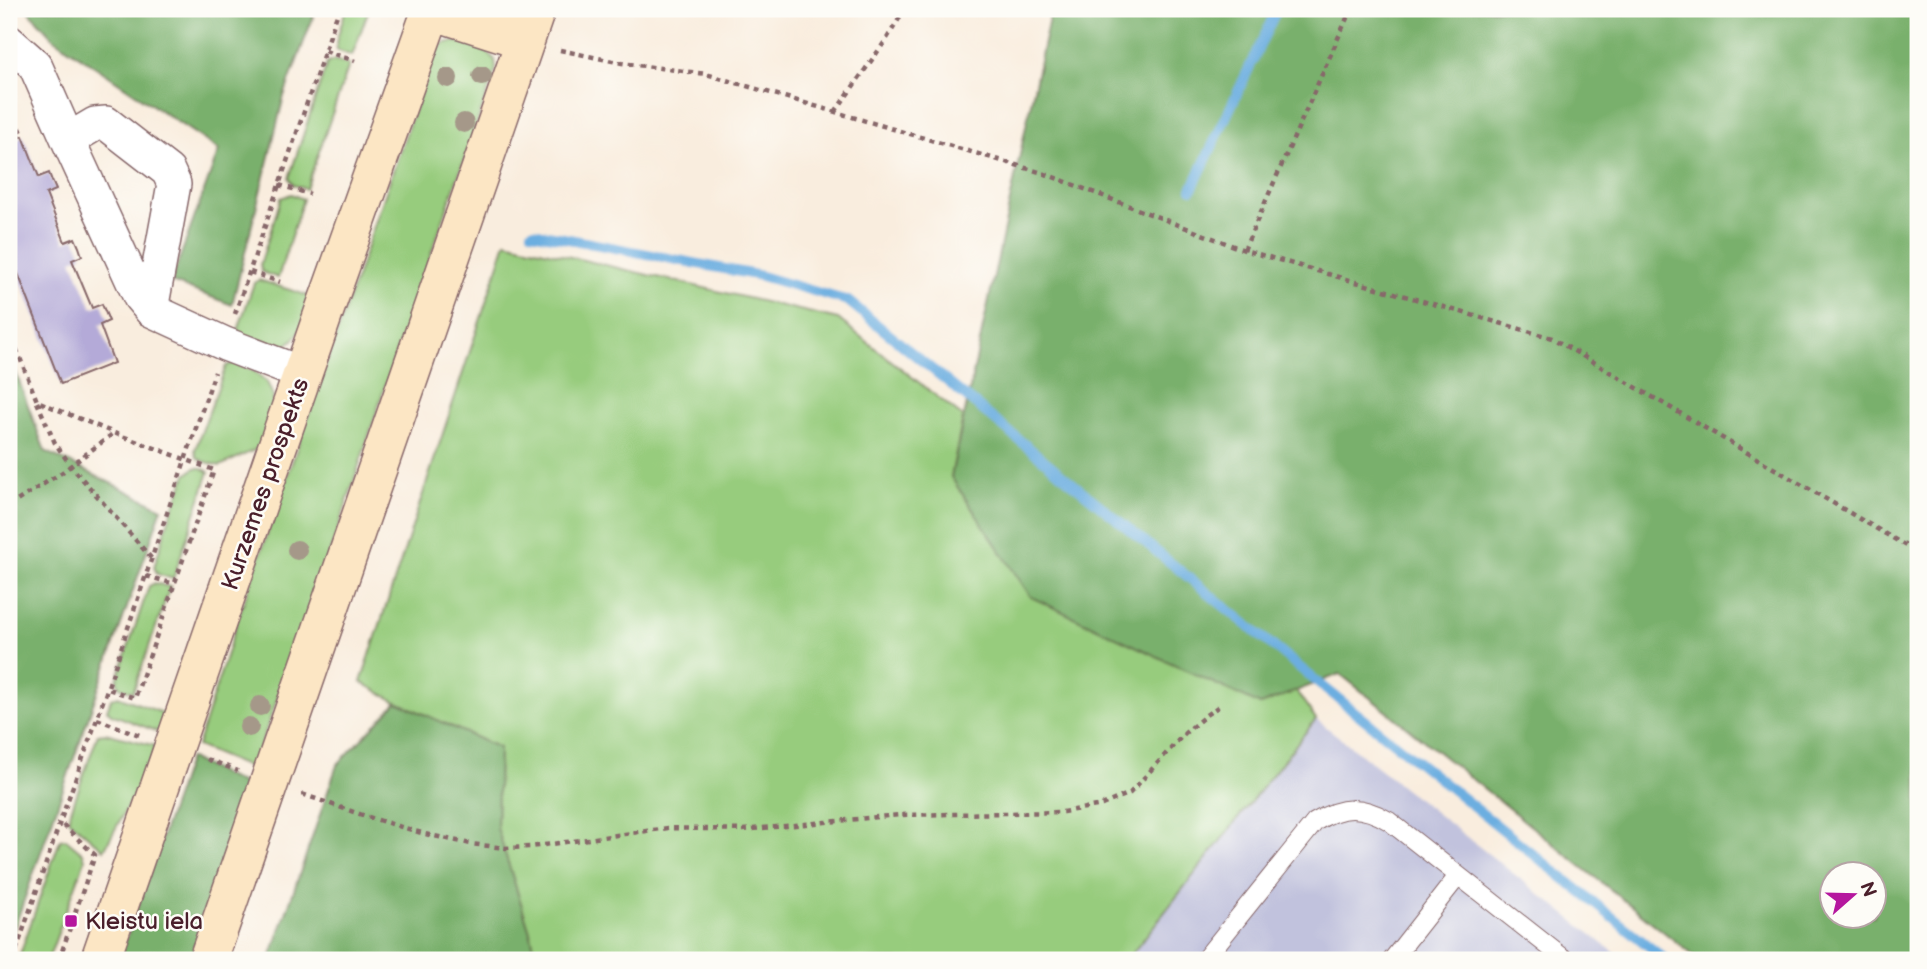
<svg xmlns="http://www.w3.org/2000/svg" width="1927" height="969" viewBox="0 0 1927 969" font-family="'Balsamiq Sans',sans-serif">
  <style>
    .industrial { fill: #c1c2dd }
    .green { fill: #97cc7d; stroke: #707654; stroke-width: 2 }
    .forest { fill: #79b06c; stroke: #62684c; stroke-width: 2; fill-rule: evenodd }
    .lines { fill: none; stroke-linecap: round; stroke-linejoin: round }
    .stream { stroke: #6caee0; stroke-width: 10 }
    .building { fill: #b4aad8 }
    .lane-casing { stroke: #87676a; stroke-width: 20 }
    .street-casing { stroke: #87676a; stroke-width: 36 }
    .secondary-casing { stroke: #87676a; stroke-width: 41 }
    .path { stroke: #87676a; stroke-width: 4.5; stroke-dasharray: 5 5; stroke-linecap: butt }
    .lane { stroke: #fff; stroke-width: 18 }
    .street { stroke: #fff; stroke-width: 33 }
    .secondary { stroke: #fce6c4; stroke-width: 38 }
    .tree { fill: #a59889 }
    .poi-dot { fill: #b5179e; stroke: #fdfcf7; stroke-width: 2.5 }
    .labels { text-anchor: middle; stroke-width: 5; stroke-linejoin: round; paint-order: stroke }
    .street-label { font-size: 24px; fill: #4a1f2b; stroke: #fdfcf7 }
    .poi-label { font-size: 24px; fill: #4a1f2b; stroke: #fdfcf7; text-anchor: start }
  </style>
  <rect width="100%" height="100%" fill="#fdfcf7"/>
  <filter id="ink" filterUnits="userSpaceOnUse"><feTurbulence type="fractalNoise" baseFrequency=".0143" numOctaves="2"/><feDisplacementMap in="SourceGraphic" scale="14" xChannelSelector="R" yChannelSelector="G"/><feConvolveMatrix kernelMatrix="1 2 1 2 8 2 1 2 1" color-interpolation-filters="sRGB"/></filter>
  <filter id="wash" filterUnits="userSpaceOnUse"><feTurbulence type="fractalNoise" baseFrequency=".00686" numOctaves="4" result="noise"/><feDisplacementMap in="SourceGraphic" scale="28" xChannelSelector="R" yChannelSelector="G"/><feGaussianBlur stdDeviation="1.57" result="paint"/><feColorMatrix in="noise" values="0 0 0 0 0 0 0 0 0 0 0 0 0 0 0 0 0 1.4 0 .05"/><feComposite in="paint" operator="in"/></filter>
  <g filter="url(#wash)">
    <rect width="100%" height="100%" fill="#f9edde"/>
    <path class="industrial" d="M1316 719 1624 960H1127Z"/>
    <path class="green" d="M346 9H369L352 56 337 50 336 42Z
      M460 41 481 46 495 60 496 69 394 359 337 532 252 769 197 746 241 610 435 50 444 43Z
      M335 60 349 65 306 189 293 185 289 178 327 63Z
      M291 194 303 199 278 278 262 272 260 265 281 198Z
      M506 242 838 319 963 417 951 477 1260 705 1296 691 1316 719 1127 960H537L531 935 497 828 499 748 397 702 361 682Z
      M259 280 309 296 311 302C303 324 301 341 276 350L236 336 254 283Z
      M233 363 254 371 267 382 273 396V415L261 447 220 466 203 461 197 457 195 450 226 366Z
      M195 468H202L209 472 173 579 157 574 154 567 169 519 186 475Z
      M155 583 170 587 133 692 119 687 117 680 149 586Z
      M118 696 168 715 161 733 111 714 107 710 111 699Z
      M105 733 156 746 146 772 104 850 68 819 98 734Z
      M66 839 83 853 85 860 48 960H18L60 840Z"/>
    <path class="forest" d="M27 9H316L284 96 232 305 171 282 219 150 54 39Z
      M1051 9H1918V960H1699L1340 674 1260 705 1031 597 951 477ZM1832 874H1874V916H1832Z
      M9 354 45 451 162 508 9 943Z
      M397 702 499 748 497 828 531 935 537 960H270L337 765Z
      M189 758 249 787 190 960H119Z"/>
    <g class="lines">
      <path class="stream" d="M1192 189 1277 9
        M532 232 761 276 848 301 1310 676 1666 960"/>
    </g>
    <g id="blocks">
      <path class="building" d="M23 136 39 177 49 173 52 181 56 190 46 194 65 242 75 238 79 247 82 256 72 260 92 308 102 304 109 321 100 325 114 363 61 384 9 250V142Z"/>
    </g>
  </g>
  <g filter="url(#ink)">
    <use href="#blocks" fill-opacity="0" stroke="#87676a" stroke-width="2"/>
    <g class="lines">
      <defs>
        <path id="lane" d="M1204 960 1315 822C1342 805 1362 805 1389 821L1566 960
          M1392 960 1458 876"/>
        <path id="street" d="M9 42 35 65 68 140 140 297 151 310 225 344 303 374
          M68 140 95 124 106 123 168 171 174 184 151 310"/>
        <path id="secondary" d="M431 10 525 40
          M100 960 327 303 432 9
          M208 960 536 9"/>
      </defs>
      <use href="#lane" class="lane-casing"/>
      <use href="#street" class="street-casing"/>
      <use href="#secondary" class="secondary-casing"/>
      <path class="path" d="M560 50 622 63 706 74 1043 173 1244 250 1552 338 1918 553
        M325 51 355 61
        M835 112 886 40 905 9
        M9 135 27 127
        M279 185 310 194
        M1244 250 1351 9
        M250 272 280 282
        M235 314 339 9
        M9 330 37 401 114 433 214 470 135 698 108 689
        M37 402 55 443 71 466 152 559
        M9 506 61 473 114 433
        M146 576 175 584
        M97 719 142 736
        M207 759 238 771
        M302 794 368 817 425 834 471 844 506 848 530 847 668 828 743 830 899 815 1063 812 1102 805 1130 793 1185 733 1206 715 1222 704
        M13 960 60 822 97 719 215 372
        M59 960 95 855 60 822"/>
      <use href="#lane" class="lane"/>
      <use href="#street" class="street"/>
      <use href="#secondary" class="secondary"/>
    </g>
    <g class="tree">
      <circle cx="482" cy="76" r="10"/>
      <circle cx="448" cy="78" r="10"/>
      <circle cx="464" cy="123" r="10"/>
      <circle cx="297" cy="550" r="10"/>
      <circle cx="260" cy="706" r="10"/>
      <circle cx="249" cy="727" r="10"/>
    </g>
  </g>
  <rect class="poi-dot" x="64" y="914" width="14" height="14" rx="3.5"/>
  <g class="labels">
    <g class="street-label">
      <text transform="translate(265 484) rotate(-71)" y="8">Kurzemes prospekts</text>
    </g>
    <g class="poi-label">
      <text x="85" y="929">Kleistu iela</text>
    </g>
  </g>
  <rect width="1927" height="969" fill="none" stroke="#fdfcf7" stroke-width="35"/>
  <g transform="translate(1853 895) rotate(70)"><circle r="33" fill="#fdfcf7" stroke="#b5a4a5" stroke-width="2"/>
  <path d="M0-5L12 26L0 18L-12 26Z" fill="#b5179e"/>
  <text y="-10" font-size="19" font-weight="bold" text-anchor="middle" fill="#4a1f2b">N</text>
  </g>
</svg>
